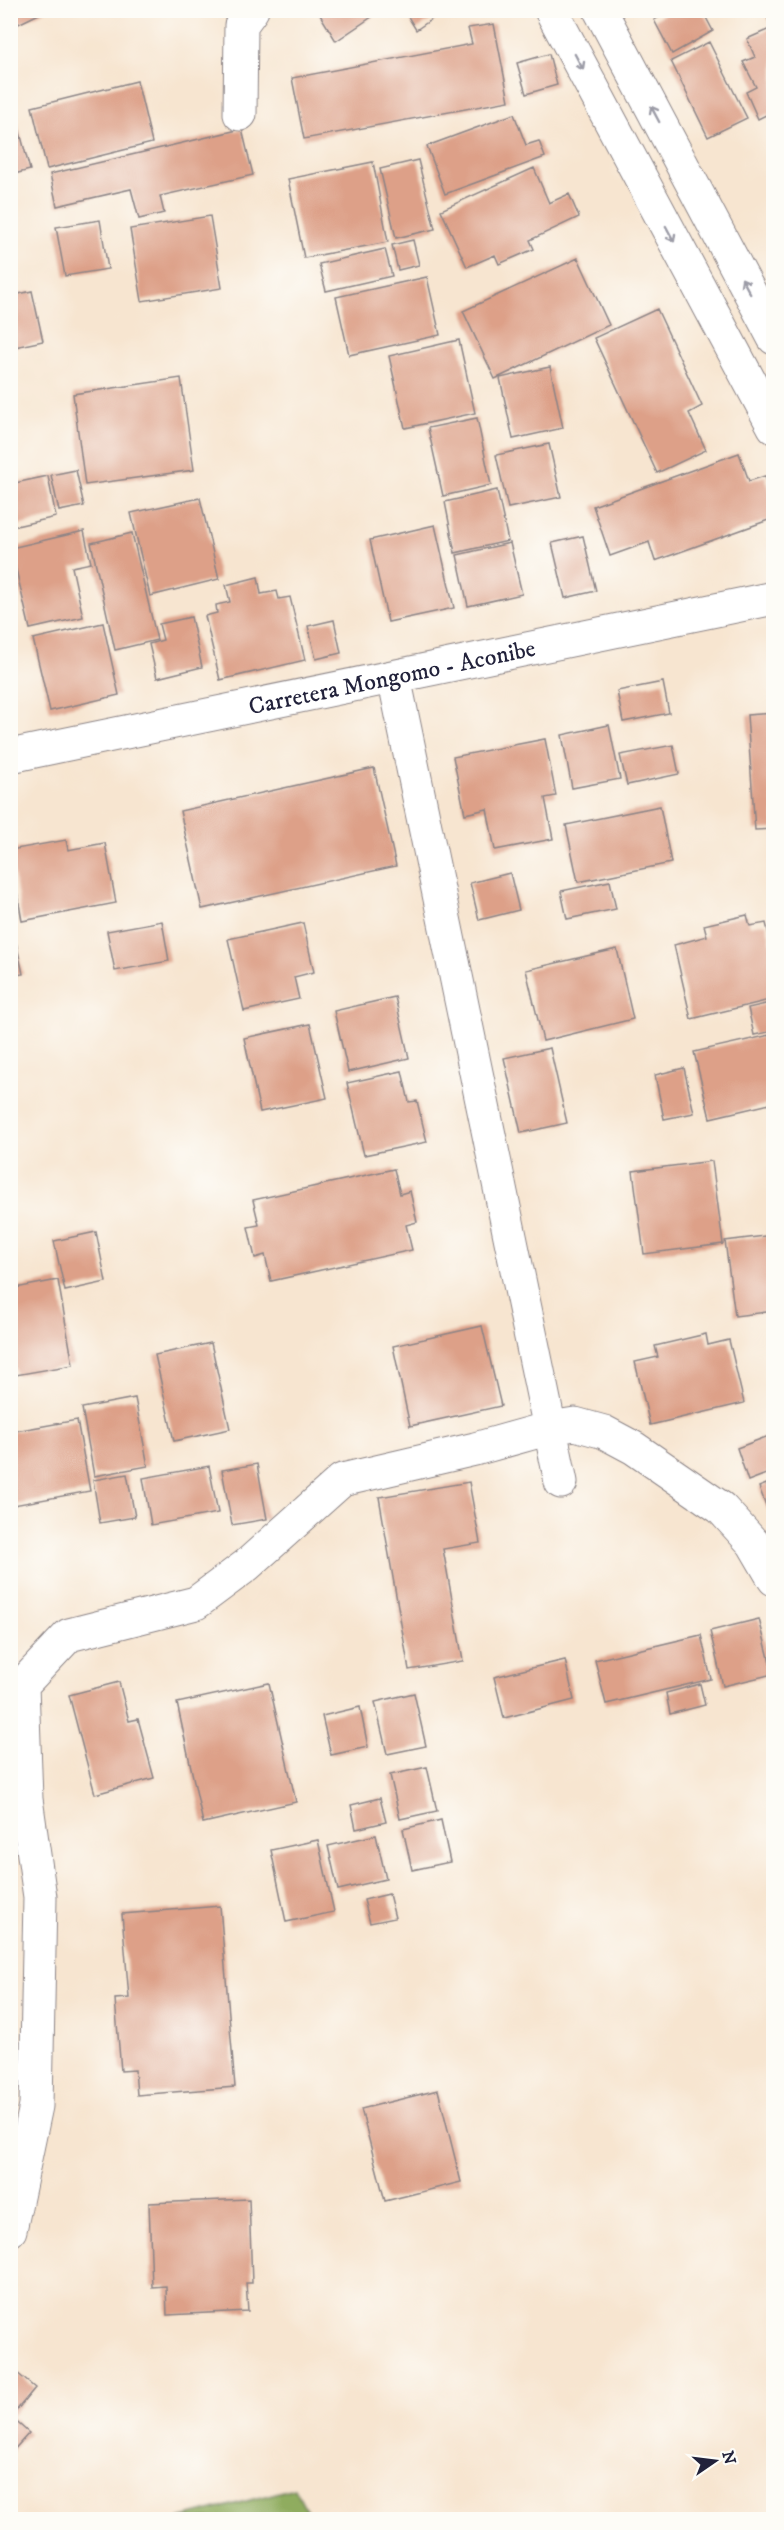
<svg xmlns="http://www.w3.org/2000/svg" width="784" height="2530" viewBox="0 0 784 2530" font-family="'IM FELL DW Pica',serif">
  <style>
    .forest { fill: #8fac5e; stroke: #58674c; stroke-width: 1.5 }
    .building { fill: #dda088 }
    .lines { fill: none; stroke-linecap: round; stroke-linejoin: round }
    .street-casing { stroke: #8c8486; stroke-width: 35 }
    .primary-casing { stroke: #8c8486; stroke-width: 35 }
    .street { stroke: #fff; stroke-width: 33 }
    .primary { stroke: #fff; stroke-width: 33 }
    .oneway { stroke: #9c9ca7 }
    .labels { text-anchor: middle; stroke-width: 6; stroke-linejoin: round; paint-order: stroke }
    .street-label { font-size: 24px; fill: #22223b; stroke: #fdfcf7 }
  </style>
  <rect width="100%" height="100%" fill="#fdfcf7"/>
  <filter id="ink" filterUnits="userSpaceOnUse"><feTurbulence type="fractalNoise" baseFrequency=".0167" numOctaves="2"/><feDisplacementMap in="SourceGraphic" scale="12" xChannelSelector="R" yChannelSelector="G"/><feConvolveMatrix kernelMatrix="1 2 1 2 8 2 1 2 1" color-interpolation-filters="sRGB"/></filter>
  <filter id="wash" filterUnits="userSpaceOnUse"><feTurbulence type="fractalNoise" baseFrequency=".008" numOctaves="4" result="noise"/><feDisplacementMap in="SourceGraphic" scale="24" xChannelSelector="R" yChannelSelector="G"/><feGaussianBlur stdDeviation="1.35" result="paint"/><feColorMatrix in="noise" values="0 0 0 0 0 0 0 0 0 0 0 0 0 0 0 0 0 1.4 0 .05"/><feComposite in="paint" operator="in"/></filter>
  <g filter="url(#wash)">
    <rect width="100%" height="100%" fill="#f7e5d0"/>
    <path class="forest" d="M295 2488 311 2519H179Z"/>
    <g id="blocks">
      <path class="building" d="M10 10H47L10 28Z
        M317 10H382L336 41Z
        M404 10H445L416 30Z
        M671 10H702L713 31 672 54 654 20Z
        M774 14V127L768 114 758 119 746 92 756 87 743 62 755 57 747 39 772 28 767 17Z
        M494 24 509 101 304 139 292 78 472 44 468 28Z
        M709 42 747 118 708 137 671 61Z
        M549 54 557 85 526 94 517 63Z
        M137 81 152 143 47 169 32 107Z
        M10 95 30 170 10 175Z
        M514 114 526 145 539 141 545 157 445 194 427 146Z
        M242 129 253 175 160 196 164 213 139 219 131 189 57 206 50 174Z
        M418 160 435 229 396 238 380 169Z
        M373 162 388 242 304 258 288 179Z
        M534 168 549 203 569 194 579 217 530 240 534 249 499 264 495 255 467 267 441 210Z
        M210 216 222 288 142 301 130 229Z
        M100 220 108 269 65 276 56 227Z
        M413 240 419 265 398 270 392 245Z
        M385 249 392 276 326 291 319 264Z
        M578 258 609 325 495 379 463 311Z
        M427 277 440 335 349 355 336 297Z
        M32 291 43 341 10 348V296Z
        M657 309 702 406 689 413 706 450 657 473 594 338Z
        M459 340 475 413 405 428 389 356Z
        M550 367 563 428 513 439 500 378Z
        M181 378 194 470 85 485 73 394Z
        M477 418 491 485 443 496 428 428Z
        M549 444 561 497 508 508 496 455Z
        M739 453 749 481 765 476 774 501V518L655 561 649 542 610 556 593 506Z
        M76 470 84 506 59 511 51 475Z
        M48 476 56 517 12 527 10 484Z
        M497 490 508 541 455 553 445 502Z
        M200 498 219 579 150 596 131 513Z
        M435 525 454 608 388 622 370 540Z
        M84 531 91 563 72 567 83 617 30 629 11 548Z
        M132 533 157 640 115 650 91 543Z
        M583 536 596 591 565 598 552 543Z
        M510 543 522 594 468 606 457 555Z
        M258 577 261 594 277 591 279 599 290 597 305 660 220 680 205 616 217 613 216 605 230 602 226 585Z
        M191 617 202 667 157 678 149 644 163 640 159 624Z
        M334 620 341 653 316 659 308 626Z
        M103 623 119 695 50 711 33 639Z
        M663 682 669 713 623 722 617 691Z
        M774 713V829L755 830 747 715Z
        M609 725 620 779 572 788 562 735Z
        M545 739 556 796 545 798 553 839 495 850 487 809 465 814 453 757Z
        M673 745 679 774 627 785 620 755Z
        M374 768 396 866 202 909 180 811Z
        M660 806 671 863 578 882 566 825Z
        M66 840 68 850 105 843 116 903 22 921 10 850Z
        M510 873 519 910 479 920 470 883Z
        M610 881 616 909 567 919 561 891Z
        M10 914 23 974 10 976Z
        M747 915 750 926 766 923 774 955V999L691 1019 674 945 707 936 704 925Z
        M162 921 169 961 115 971 107 931Z
        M303 923 314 972 294 977 299 999 244 1011 228 939Z
        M617 949 633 1019 543 1041 526 970Z
        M395 997 409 1058 348 1072 334 1011Z
        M774 1002V1031L754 1035 748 1008Z
        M310 1024 327 1098 260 1112 244 1038Z
        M774 1034V1103L710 1118 694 1052Z
        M550 1048 567 1123 521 1133 504 1058Z
        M684 1068 694 1113 664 1119 655 1075Z
        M402 1071 409 1102 417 1101 427 1142 364 1155 347 1083Z
        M712 1161 723 1244 644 1254 633 1171Z
        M394 1169 400 1194 410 1191 417 1222 406 1225 412 1250 271 1281 265 1255 255 1258 248 1227 259 1225 253 1200Z
        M96 1232 106 1282 65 1291 54 1241Z
        M773 1235 774 1311 735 1316 725 1241Z
        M58 1280 73 1365 16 1375 10 1343V1289Z
        M482 1326 501 1406 410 1426 393 1346Z
        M706 1334 708 1345 729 1340 744 1403 650 1425 635 1362 658 1357 655 1346Z
        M211 1343 230 1429 174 1441 155 1355Z
        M135 1398 148 1466 94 1476 82 1408Z
        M77 1420 90 1491 14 1505 10 1486V1432Z
        M774 1434V1471L748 1481 737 1448Z
        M257 1464 267 1519 232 1525 222 1470Z
        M209 1466 218 1513 151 1525 143 1478Z
        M127 1474 135 1517 100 1523 93 1480Z
        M774 1481V1524H773L759 1487Z
        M469 1482 480 1543 443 1549 463 1661 409 1670 379 1497Z
        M759 1619 773 1674 723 1686 710 1631Z
        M701 1635 711 1679 606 1704 595 1660Z
        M565 1660 574 1700 504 1718 494 1677Z
        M119 1682 129 1721 138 1719 154 1778 95 1794 69 1695Z
        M269 1683 296 1802 203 1823 177 1703Z
        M700 1684 705 1705 670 1714 666 1693Z
        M414 1693 426 1746 387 1754 375 1702Z
        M360 1707 368 1747 331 1755 322 1716Z
        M427 1767 437 1811 400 1819 390 1775Z
        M380 1798 386 1822 356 1829 351 1805Z
        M441 1820 450 1862 412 1870 403 1829Z
        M376 1835 386 1879 338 1890 328 1846Z
        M318 1840 334 1912 286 1922 271 1850Z
        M389 1894 395 1918 370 1923 364 1900Z
        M220 1906 235 2087 137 2095 135 2070 121 2071 115 1999 129 1998 122 1914Z
        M438 2090 461 2182 385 2201 361 2109Z
        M249 2199 252 2283H246L248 2311 167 2315 166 2286 152 2287 149 2203Z
        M10 2367 35 2388 11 2417 29 2433 10 2454Z"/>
    </g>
  </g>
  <g filter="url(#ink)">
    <use href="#blocks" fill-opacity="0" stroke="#8c8486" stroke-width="1.5"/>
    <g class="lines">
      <defs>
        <path id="street" d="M551 10 774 427
          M600 10 774 338
          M240 114 241 25 252 10
          M394 677 561 1482
          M10 2230 36 2106 40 1897 26 1799 22 1685 69 1635 196 1603 247 1565 342 1480 475 1449 550 1428 575 1424 604 1432 634 1448 721 1508 753 1543 774 1579"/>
        <g id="primary">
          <path id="s1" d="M10 756 774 598"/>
        </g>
      </defs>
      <use href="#street" class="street-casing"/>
      <use href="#primary" class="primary-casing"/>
      <use href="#street" class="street"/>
      <use href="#primary" class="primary"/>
    </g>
    <defs><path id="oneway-shaft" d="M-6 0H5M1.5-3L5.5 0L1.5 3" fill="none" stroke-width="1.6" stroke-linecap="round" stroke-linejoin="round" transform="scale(1.5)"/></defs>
    <g class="oneway">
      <use href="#oneway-shaft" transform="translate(579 62) rotate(62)"/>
      <use href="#oneway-shaft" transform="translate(655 114) rotate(-118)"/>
      <use href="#oneway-shaft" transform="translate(670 234) rotate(62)"/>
      <use href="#oneway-shaft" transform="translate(746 286) rotate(-118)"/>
    </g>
  </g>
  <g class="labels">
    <g class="street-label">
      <text dy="8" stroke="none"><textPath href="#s1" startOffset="390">Carretera Mongomo - Aconibe</textPath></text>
    </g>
  </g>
  <rect width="784" height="2530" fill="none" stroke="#fdfcf7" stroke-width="36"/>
  <g transform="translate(715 2461) rotate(76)" stroke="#fdfcf7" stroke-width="4.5" paint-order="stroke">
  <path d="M0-4.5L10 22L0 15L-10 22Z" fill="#22223b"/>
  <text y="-9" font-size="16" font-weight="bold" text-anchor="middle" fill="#22223b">N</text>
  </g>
</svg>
